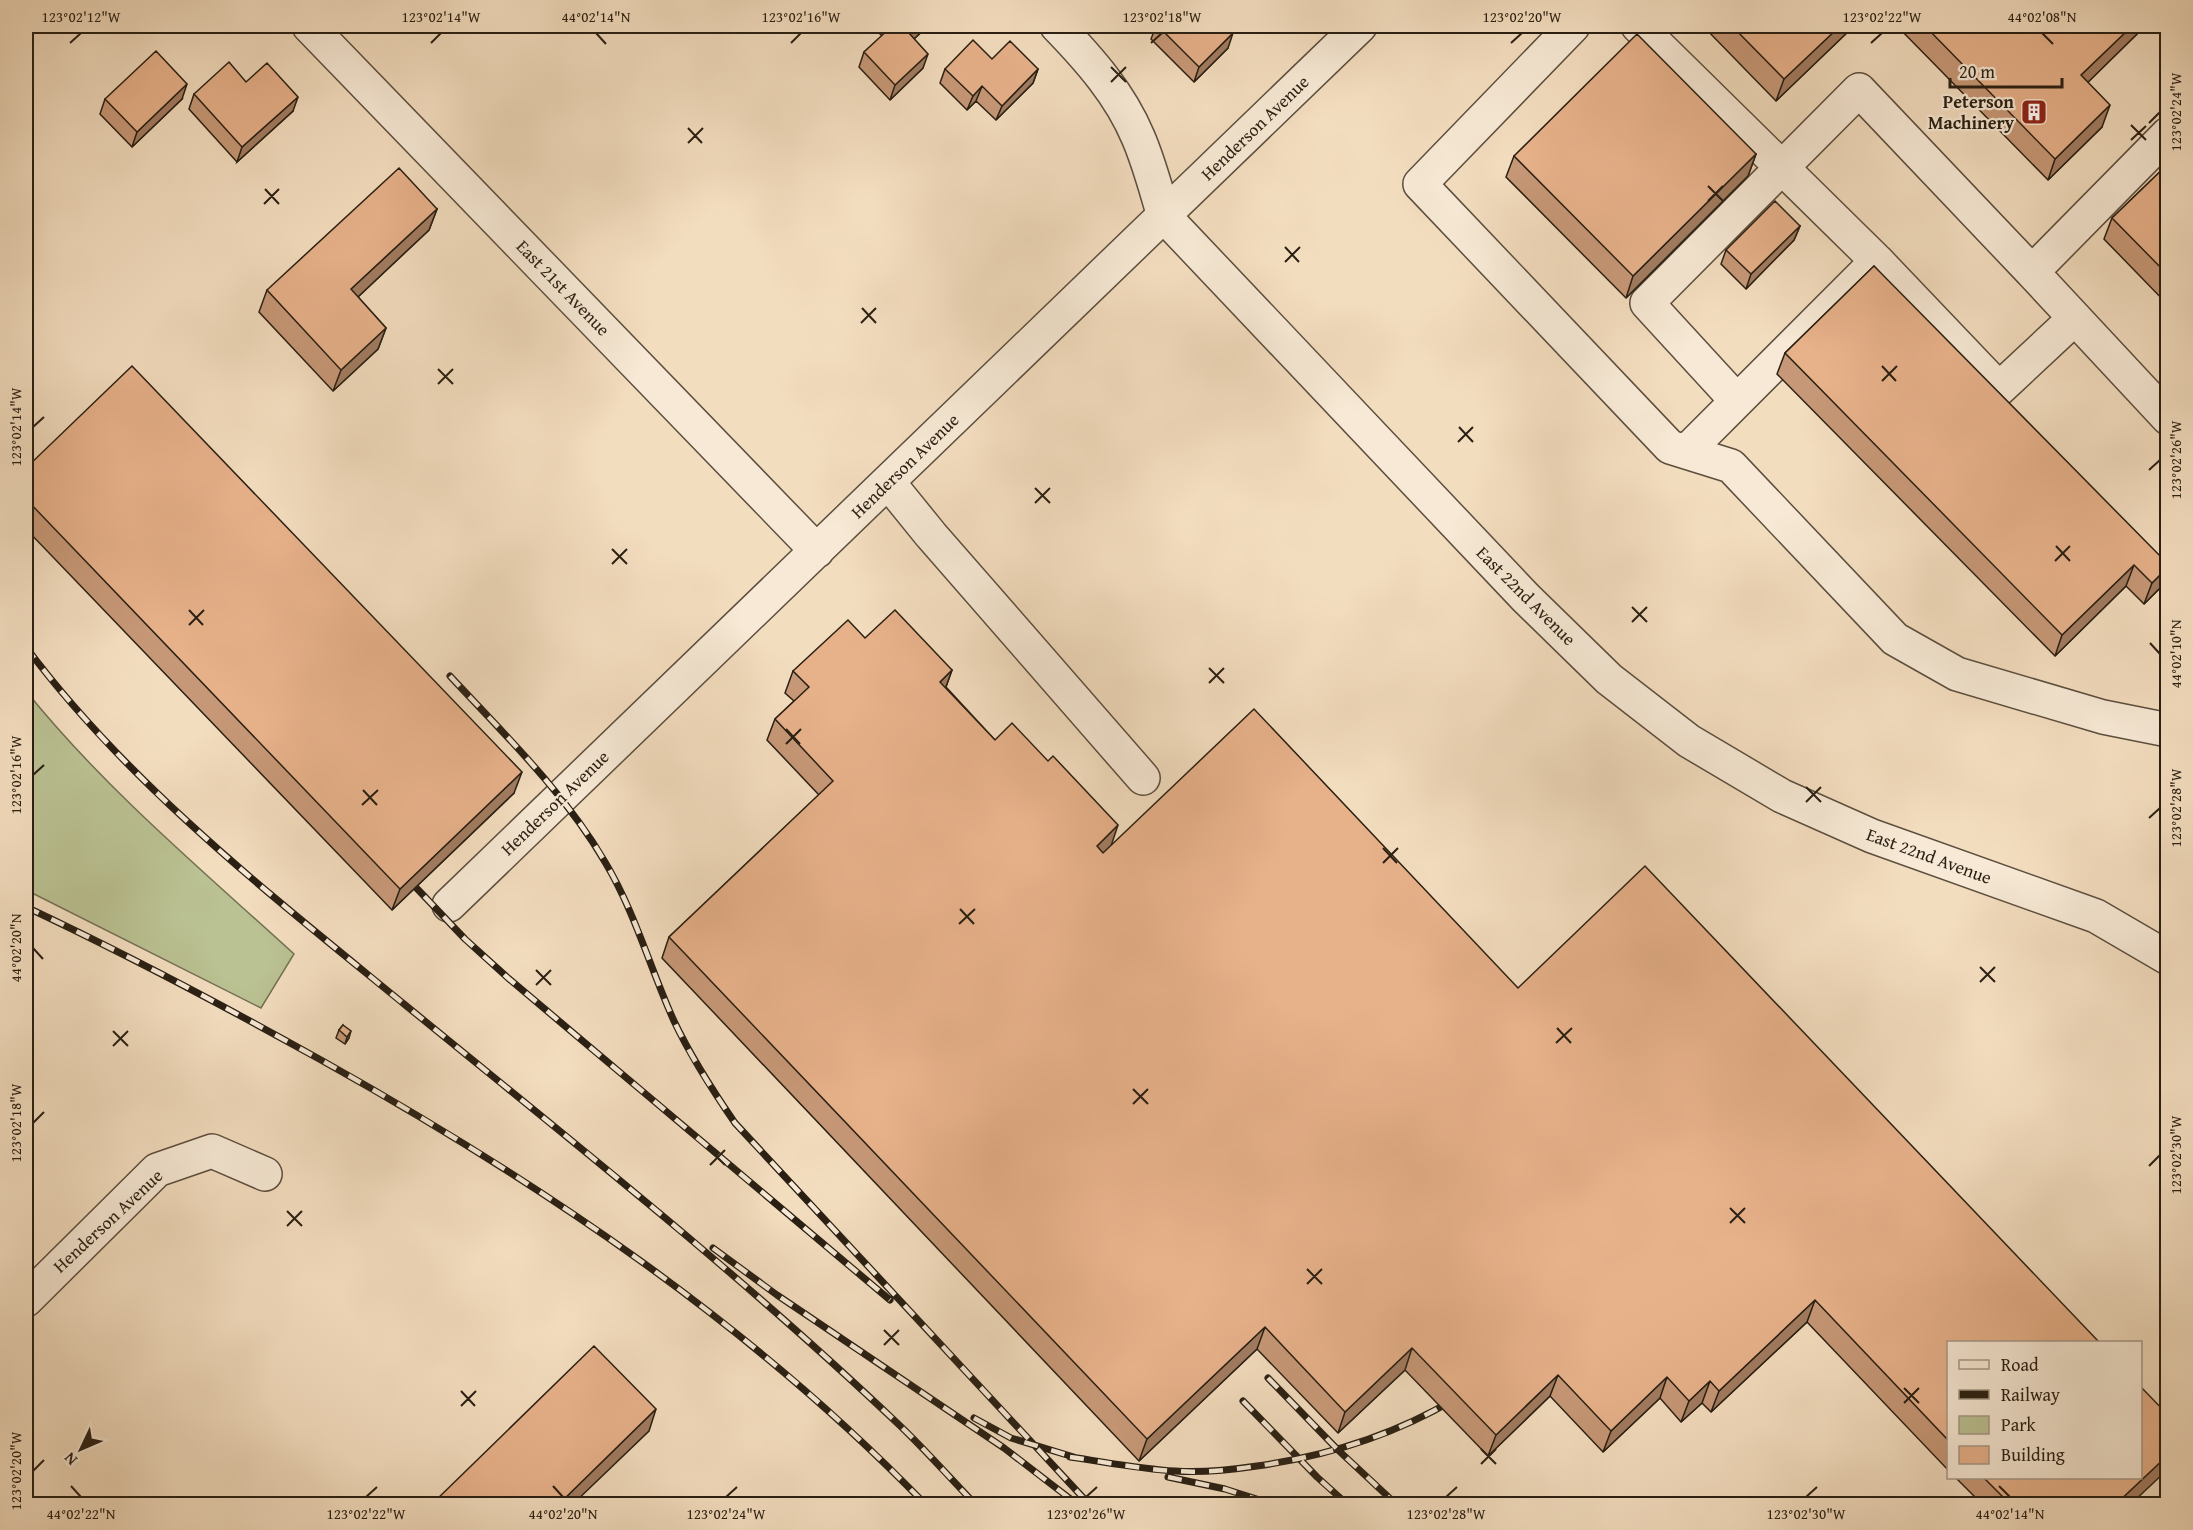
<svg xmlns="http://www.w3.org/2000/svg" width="2193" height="1530" viewBox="0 0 2193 1530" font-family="'Gentium Book Plus',serif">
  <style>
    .green { fill: #bac192; stroke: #727052; stroke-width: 1.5 }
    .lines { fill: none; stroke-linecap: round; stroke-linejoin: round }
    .minor-casing { stroke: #5c4e3e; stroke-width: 36 }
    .minor { stroke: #f7e9d5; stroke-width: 33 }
    .rail-casing { stroke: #291f13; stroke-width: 7 }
    .rail { stroke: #f7e9d5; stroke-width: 4.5; stroke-dasharray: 14; stroke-linecap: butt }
    .wall { fill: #c79877; stroke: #291f13; stroke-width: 1.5 }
    .shaded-wall { fill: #a27c61; stroke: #291f13; stroke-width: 1.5 }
    .building { fill: #e7b18a; stroke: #291f13; stroke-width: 1.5 }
    .ticks { fill: none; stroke: #291f13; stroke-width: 2 }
    .labels { text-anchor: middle; stroke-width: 4.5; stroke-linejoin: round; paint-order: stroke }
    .poi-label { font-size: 18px; font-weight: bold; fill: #291f13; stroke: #f7e9d5; text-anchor: end }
    .street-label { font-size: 18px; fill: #291f13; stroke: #f7e9d5 }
    .neatline { fill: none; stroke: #291f13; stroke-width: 2 }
    .ticks-label { font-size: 15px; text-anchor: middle; fill: #291f13 }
  </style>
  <rect width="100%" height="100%" fill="#f3ddbf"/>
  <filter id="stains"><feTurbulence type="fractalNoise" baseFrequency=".00333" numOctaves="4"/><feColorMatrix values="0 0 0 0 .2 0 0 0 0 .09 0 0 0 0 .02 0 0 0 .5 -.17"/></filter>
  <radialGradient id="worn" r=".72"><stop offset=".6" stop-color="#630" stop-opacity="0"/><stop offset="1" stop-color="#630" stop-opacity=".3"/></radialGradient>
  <path class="green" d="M26 691C104 788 202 870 294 954L261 1008 26 890Z"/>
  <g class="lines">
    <defs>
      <path id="minor" d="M309 26 817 551
        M1057 26C1089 59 1120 94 1138 137 1149 162 1156 190 1164 216L1526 598 1609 679 1689 741 1782 796 1872 836 2096 916 2168 958
        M1573 26 1420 184 1670 447 1731 466 1895 639 1957 674 2103 717 2168 730
        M1638 26 1877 261 1686 452
        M2168 134 2032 272 2168 418
        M1877 261 1999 389 2075 318
        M1737 401 1647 303 1859 90 2032 272
        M888 482 931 535 1143 778
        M449 905 1360 26
        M26 1300 157 1170 212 1151 265 1174"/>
    </defs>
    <use href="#minor" class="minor-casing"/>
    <use href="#minor" class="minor"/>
    <defs>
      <path id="rail" d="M26 647C128 784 272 896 404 1004 570 1140 739 1273 895 1421 923 1447 949 1477 975 1504
        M450 676C505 735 564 792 605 862 635 912 650 968 674 1021 691 1057 713 1091 735 1123L1089 1504
        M405 876 465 939 508 978 890 1300
        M26 907C126 954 224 1006 321 1060 539 1182 750 1323 925 1504
        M713 1248 777 1295 1004 1448 1077 1504
        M1268 1378 1338 1450 1396 1504
        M1243 1401 1317 1477 1347 1504
        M974 1418 1011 1438 1077 1458
        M1070 1457C1105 1462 1140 1469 1175 1471 1202 1473 1230 1470 1257 1466 1327 1456 1394 1435 1455 1399
        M1168 1477 1225 1489 1272 1504"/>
    </defs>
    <use href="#rail" class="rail-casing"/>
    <use href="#rail" class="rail"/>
  </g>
  <path class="wall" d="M872 26H928L914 39 923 68 890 100 859 67 864 52 882 36Z
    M1156 26H1225L1228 48 1194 82 1151 39Z
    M1703 26H1854L1776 101Z
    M1897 26H2141L2138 33 2088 82 2102 127 2048 180Z
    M992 59 1038 69 1033 83 996 120 976 101 967 110 940 83 945 69Z
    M246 82 293 111 237 162 189 109 194 94Z
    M105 99H182L132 147 100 114Z
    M1756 154 1748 176 1626 298 1506 177 1514 156Z
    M2168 164V305L2104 239 2112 218Z
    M437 209 429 230 358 297 386 328 378 349 333 391 259 312 267 290Z
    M1800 226 1794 240 1746 289 1721 264 1726 250Z
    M1874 266 2161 587 2144 604 2126 586 2055 656 1777 374 1785 353Z
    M26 468 514 793 392 910 26 529Z
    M865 638 952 670 946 687 995 740 1111 845 1518 988 1948 1342V1470L1807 1322 1711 1412 1702 1403 1681 1422 1660 1398 1603 1452 1550 1396 1488 1456 1405 1370 1338 1433 1257 1349 1139 1461 662 958 669 937 819 795 767 740 775 719 794 701 785 693 793 671Z
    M343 1025 349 1038 345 1044 336 1038 339 1030Z
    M1956 1478H2140L2131 1504H1982Z"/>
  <path class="shaded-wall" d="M918 26H928L904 48 909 33Z
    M1840 26H1854L1776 101 1784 79Z
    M2132 26H2141L2138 33 2073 97 2081 75Z
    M1233 33 1228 48 1194 82 1199 67Z
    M928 54 923 68 890 100 895 85Z
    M1038 69 1033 83 996 120 1002 106Z
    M187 84 182 99 132 147 137 132Z
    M982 86 976 101 967 110 973 96Z
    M298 97 293 111 237 162 242 147Z
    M2110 105 2102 127 2048 180 2055 159Z
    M1756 154 1748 176 1626 298 1633 276Z
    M437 209 429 230 343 311 351 289Z
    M1800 226 1794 240 1746 289 1751 274Z
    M386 328 378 349 333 391 341 370Z
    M2134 565 2126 586 2055 656 2062 635Z
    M2168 567 2161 587 2144 604 2152 583Z
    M952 670 944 692 940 682Z
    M522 772 514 793 392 910 400 889Z
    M1118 825 1111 846 1089 867 1097 846Z
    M351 1031 349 1038 345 1044 347 1037Z
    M1815 1300 1807 1322 1711 1412 1719 1391Z
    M1265 1327 1257 1349 1139 1461 1147 1439Z
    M1412 1348 1405 1370 1338 1433 1345 1412Z
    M1558 1375 1550 1396 1488 1456 1496 1435Z
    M1667 1377 1660 1398 1603 1452 1611 1431Z
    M1710 1381 1702 1403 1681 1422 1689 1401Z
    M656 1409 649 1431 573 1504H559Z
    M2168 1455V1469L2131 1504H2116Z"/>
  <path class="building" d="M891 26H918L909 33 928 54 895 85 864 52 892 26Z
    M1158 26H1225L1233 33 1199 67Z
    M1732 26H1840L1784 79Z
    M1925 26H2132L2081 75 2110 105 2055 159Z
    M1637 34 1756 154 1633 276 1514 156Z
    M973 40 992 59 1010 41 1038 69 1002 106 982 86 973 96 945 69Z
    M156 51 187 84 137 132 105 99Z
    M229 62 246 82 267 63 298 97 242 147 194 94Z
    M2168 164V275L2112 218Z
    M399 168 437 209 351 289 386 328 341 370 267 290Z
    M1775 201 1800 226 1751 274 1726 250Z
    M1874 266 2168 564V567L2152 583 2134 565 2062 635 1785 353Z
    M132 366 522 772 400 889 26 499V468Z
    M895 610 952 670 940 682 995 740 1012 723 1048 761 1053 756 1118 825 1097 846 1103 853 1254 709 1518 988 1645 866 2099 1342H1948V1440L1815 1300 1719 1391 1710 1381 1689 1401 1667 1377 1611 1431 1558 1375 1496 1435 1412 1348 1345 1412 1265 1327 1147 1439 669 937 833 781 775 719 809 687 793 671 848 620 865 638Z
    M343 1025 351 1031 347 1037 339 1030Z
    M594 1346 656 1409 559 1504H432Z
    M2140 1386 2168 1415V1455L2116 1504H2010L1984 1478H2140Z"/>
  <path class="ticks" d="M596 33 606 44M2042 33 2053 44M70 43 81 33M431 43 441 33M791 43 801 33M1151 43 1162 33M1511 43 1522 33M1871 43 1882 33M1111 67 1126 82M1111 82 1126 67M2149 123 2160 112M2131 125 2146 140M688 128 702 143M2131 140 2146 126M688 143 703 128M1708 186 1723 201M265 189 279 204M1708 201 1723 186M264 204 279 189M1285 247 1299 262M1285 262 1300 247M862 308 876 323M861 323 876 308M1882 366 1896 381M438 369 453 384M1882 381 1897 366M438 384 453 369M33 427 44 417M1459 427 1473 442M1458 442 1473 427M2149 470 2160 460M1035 488 1050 503M1035 503 1050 488M2056 546 2070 561M612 549 627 564M2055 561 2070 546M612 564 627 549M1632 607 1647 622M189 610 203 625M1632 622 1647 607M189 625 204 610M2150 643 2160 654M1209 668 1224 683M1209 683 1224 668M786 729 800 744M786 744 801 729M33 775 44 765M1806 787 1821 802M363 790 377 805M1806 802 1821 787M362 805 378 790M2149 818 2160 808M1383 848 1397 863M1383 863 1398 848M960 909 974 924M959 924 975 909M33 948 43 959M1980 967 1995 982M536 970 551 985M1980 982 1995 967M536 985 551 970M1557 1028 1571 1043M113 1031 128 1046M1556 1043 1572 1028M113 1046 128 1031M1133 1089 1148 1104M1133 1104 1148 1089M33 1123 44 1112M710 1150 725 1165M710 1165 725 1150M2149 1166 2160 1155M1730 1208 1745 1223M287 1211 302 1226M1730 1223 1745 1208M287 1226 302 1211M1307 1269 1322 1284M1307 1284 1322 1269M884 1330 899 1345M884 1345 899 1330M1904 1388 1919 1403M461 1391 475 1406M1904 1403 1919 1388M461 1406 476 1391M1481 1449 1496 1464M1481 1464 1496 1449M33 1471 44 1460M71 1486 81 1497M553 1486 563 1497M1999 1486 2010 1497M366 1497 377 1487M726 1497 737 1487M1086 1497 1097 1487M1446 1497 1457 1487M1806 1497 1817 1487"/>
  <defs>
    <symbol id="building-square" viewBox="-11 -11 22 22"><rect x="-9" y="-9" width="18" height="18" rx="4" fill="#8f2418" stroke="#f7e9d5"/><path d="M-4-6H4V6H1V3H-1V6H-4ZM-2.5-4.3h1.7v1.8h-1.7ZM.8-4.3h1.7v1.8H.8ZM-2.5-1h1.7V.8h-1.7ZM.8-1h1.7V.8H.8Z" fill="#fff"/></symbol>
  </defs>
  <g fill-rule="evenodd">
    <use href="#building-square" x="2019" y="97" width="30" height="30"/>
  </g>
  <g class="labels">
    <g class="poi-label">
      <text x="2014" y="108">Peterson<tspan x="2014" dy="21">Machinery</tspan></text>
    </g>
    <g class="street-label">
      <text transform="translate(1255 128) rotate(-44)" y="6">Henderson Avenue</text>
      <text transform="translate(563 288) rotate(46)" y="6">East 21st Avenue</text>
      <text transform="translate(905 466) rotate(-44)" y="6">Henderson Avenue</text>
      <text transform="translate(1526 596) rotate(45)" y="6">East 22nd Avenue</text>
      <text transform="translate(555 803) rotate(-44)" y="6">Henderson Avenue</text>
      <text transform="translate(1929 856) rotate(20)" y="6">East 22nd Avenue</text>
      <text transform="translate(108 1221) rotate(-43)" y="6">Henderson Avenue</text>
    </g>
  </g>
  <rect width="2193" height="1530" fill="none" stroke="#f3ddbf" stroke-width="66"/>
  <rect x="1947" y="1341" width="195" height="138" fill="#f7e9d5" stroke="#a59887" stroke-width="1.5"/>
  <rect x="1959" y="1360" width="30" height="9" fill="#f7e9d5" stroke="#a59887" stroke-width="1.5"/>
  <text x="2001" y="1371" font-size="18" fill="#291f13">Road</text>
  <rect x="1959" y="1390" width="30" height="9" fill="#291f13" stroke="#a59887" stroke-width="1.5"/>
  <text x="2001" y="1401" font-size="18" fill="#291f13">Railway</text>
  <rect x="1959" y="1416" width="30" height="18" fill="#bac192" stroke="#a59887" stroke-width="1.5"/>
  <text x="2001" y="1431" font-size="18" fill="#291f13">Park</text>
  <rect x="1959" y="1446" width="30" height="18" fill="#e7b18a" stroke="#a59887" stroke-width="1.5"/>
  <text x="2001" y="1461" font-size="18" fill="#291f13">Building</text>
  <g transform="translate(81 1449) rotate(226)" stroke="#f7e9d5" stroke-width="4.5" paint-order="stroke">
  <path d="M0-4.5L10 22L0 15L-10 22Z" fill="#291f13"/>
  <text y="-9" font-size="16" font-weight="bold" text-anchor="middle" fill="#291f13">N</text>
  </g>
  <path d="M1950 78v9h112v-9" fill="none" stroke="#291f13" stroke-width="3"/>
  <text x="1959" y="78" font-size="18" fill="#291f13" stroke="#f7e9d5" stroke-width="4.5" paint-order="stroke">20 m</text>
  <rect x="33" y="33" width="2127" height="1464" class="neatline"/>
  <g class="ticks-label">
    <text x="81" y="22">123°02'12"W</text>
    <text x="441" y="22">123°02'14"W</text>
    <text x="596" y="22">44°02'14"N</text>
    <text x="801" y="22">123°02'16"W</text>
    <text x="1162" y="22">123°02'18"W</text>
    <text x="1522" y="22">123°02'20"W</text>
    <text x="1882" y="22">123°02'22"W</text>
    <text x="2042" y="22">44°02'08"N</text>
    <text transform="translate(2176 112) rotate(-90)" y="5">123°02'24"W</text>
    <text transform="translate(16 427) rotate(-90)" y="5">123°02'14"W</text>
    <text transform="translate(2176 460) rotate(-90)" y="5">123°02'26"W</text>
    <text transform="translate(2176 654) rotate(-90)" y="5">44°02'10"N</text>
    <text transform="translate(16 775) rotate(-90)" y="5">123°02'16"W</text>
    <text transform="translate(2176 808) rotate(-90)" y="5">123°02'28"W</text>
    <text transform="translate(16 948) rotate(-90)" y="5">44°02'20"N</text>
    <text transform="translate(16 1123) rotate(-90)" y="5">123°02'18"W</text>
    <text transform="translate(2176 1155) rotate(-90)" y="5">123°02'30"W</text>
    <text transform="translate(16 1471) rotate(-90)" y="5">123°02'20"W</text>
    <text x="81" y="1519">44°02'22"N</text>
    <text x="366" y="1519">123°02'22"W</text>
    <text x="563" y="1519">44°02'20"N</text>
    <text x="726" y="1519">123°02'24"W</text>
    <text x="1086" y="1519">123°02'26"W</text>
    <text x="1446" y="1519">123°02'28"W</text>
    <text x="1806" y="1519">123°02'30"W</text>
    <text x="2010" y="1519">44°02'14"N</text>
  </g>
  <rect width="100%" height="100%" filter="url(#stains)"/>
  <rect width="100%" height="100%" fill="url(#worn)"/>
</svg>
